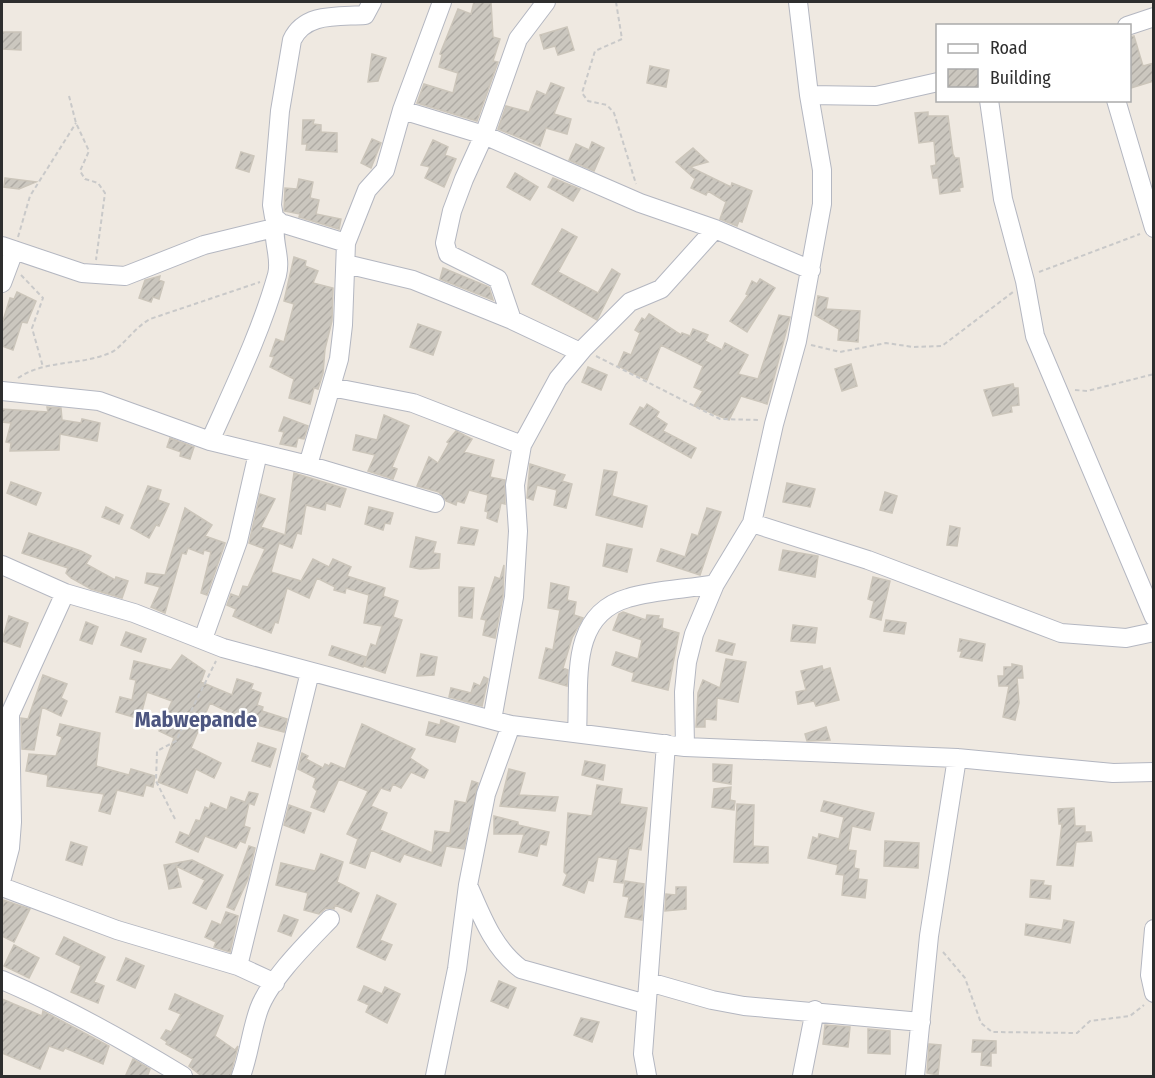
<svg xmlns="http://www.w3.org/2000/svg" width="1155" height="1078" viewBox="0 0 1155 1078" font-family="'Fira Sans Condensed',sans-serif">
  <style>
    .building { fill: url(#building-hatch); stroke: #cbc5ba; stroke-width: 1.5 }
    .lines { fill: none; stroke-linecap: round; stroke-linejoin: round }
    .minor-casing { stroke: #b4b7c1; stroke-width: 20 }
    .path { stroke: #c9c9c9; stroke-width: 2; stroke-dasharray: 4.5 3; stroke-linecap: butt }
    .minor { stroke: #fff; stroke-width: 18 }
    .labels { text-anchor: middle; stroke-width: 5; stroke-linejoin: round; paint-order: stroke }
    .quarter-label { font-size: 22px; font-weight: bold; fill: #4d5680; stroke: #fff }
  </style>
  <defs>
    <pattern id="building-hatch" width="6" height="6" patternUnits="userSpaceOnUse" patternTransform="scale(1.5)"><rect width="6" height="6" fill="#cbc7bf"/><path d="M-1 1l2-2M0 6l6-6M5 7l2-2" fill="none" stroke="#afaba4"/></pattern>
  </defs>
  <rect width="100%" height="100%" fill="#efe9e1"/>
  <path class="building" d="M474 2H491L493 37 500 39 493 61 498 62 477 121 417 103 424 84 453 93 458 73 439 67 442 55 440 54 458 9 471 14Z
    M567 27 574 50 558 55 555 46 544 49 540 35Z
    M2 32H21V50L2 49Z
    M1134 36 1143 66 1154 63V81L1131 88 1130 37Z
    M372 54 386 58 378 81 368 82Z
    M650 66 669 70 666 87 647 83Z
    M551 83 564 88 554 114 571 119 567 134 546 128 540 146 498 129 506 106 529 112 537 91 546 95Z
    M928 112V116H948L953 154 955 158H959L963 187 959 188 960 191 940 194 938 178H933L931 166 936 165 934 141 919 143 915 113Z
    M303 120H314L313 124 321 125V132L337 133V152L306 150 307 144H302Z
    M372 139 381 143 371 168 361 163Z
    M433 140 448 147 445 155 456 159 444 187 425 178 430 167 421 165Z
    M592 142 604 148 594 171 569 160 576 144 589 150Z
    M693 148 708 162 690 167 731 187 732 183 752 191 742 222 739 221 737 226 720 219 726 202 708 191 706 195 691 188 695 179 676 162Z
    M241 152 254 156 249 172 236 168Z
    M515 173 538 187 530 200 507 187Z
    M5 178 36 182 19 189 4 187Z
    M553 178 580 189 573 201 548 187Z
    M299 179 313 182 310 198 319 200 316 214 341 219 339 229 299 217 300 214 284 211 285 188 297 189Z
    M562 229 577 237 558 272 598 293 612 269 620 274 597 320 532 284Z
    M294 257 306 261 305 266 318 271 313 283 333 288 332 321 325 349 323 373 318 389 314 388 310 404 289 398 294 379 270 367 274 357 270 356 276 339 284 342 294 304 284 301Z
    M443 268 489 287 493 300 440 279Z
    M160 276 159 280 164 282 159 299 153 297 151 302 139 298 145 280Z
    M760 279 775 288 747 332 730 321 748 295 746 294 752 281 757 284Z
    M17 292 36 301 27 323 22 322 13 350 2 346V324L10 298 14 299Z
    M818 296 828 298 826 309 860 311 858 342 838 340 839 329 815 315Z
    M649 314 681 335 682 333 690 336 693 329 708 335 705 341 722 350 725 343 748 355 738 374 758 379 779 315 790 317 767 404 741 396 729 420 694 406 703 391 694 387 703 366 661 345 647 380 618 366 624 352 631 355 640 333 635 330 642 318 645 320Z
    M418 324 441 332 433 355 410 347Z
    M851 364 857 386 842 391 835 369Z
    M588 367 607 375 601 390 582 382Z
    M1013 384 1014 388H1018L1019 405 1011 406 1012 412 993 416 984 390Z
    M647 404 659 412 656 417 667 424 663 431 696 448 691 458 630 424 640 407 644 409Z
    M47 407 61 408 62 420 81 423 82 419 100 423 97 441 60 434 59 450 10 451 11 443 6 442 11 423 2 422V409L48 412Z
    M384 415 409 426 392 467 397 469 393 479 368 471 375 455 353 450 356 435 377 440Z
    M284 417 308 426 304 439 298 438 296 447 280 444 284 432 279 431Z
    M456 431 472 439 464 452 494 460 490 477 505 480V504L501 503 497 522 487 518 488 512 485 511 488 495 469 490 464 503 457 501 456 505 446 501 439 492 417 486 429 457 438 463 449 443 447 442Z
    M170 438 194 447 190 459 180 456 181 452 167 447Z
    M530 464 565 475 562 481 572 484 566 508 554 505 557 490 537 485 533 500 527 498Z
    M604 470 617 472 612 496 647 506 642 527 596 515Z
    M294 473 346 489 340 507 326 503 325 510 306 505 301 534 297 533 292 548 279 543 271 572 301 581 313 559 329 567 333 559 351 567 347 576 385 588 383 596 398 601 393 617 402 620 385 673 364 666 371 644 376 646 382 626 364 623 369 595 346 588 345 593 334 590 335 587 317 578 309 598 287 588 278 623 275 622 271 633 233 616 236 609 227 605 231 594 239 597 243 586 248 587 265 549 249 543 260 494 275 499 261 527 285 535Z
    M11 482 41 493 36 505 7 493Z
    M787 483 815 489 810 507 783 502Z
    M148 486 161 490 158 500 169 504 159 526 156 525 149 538 131 528Z
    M885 492 897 496 892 513 880 510Z
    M106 507 123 515 119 524 102 517Z
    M369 507 393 513 390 524 385 523 383 530 365 524Z
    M185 508 212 525 205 536 225 543 207 595 201 593 211 552 204 550 203 554 188 548 186 554 182 553 165 613 151 607 160 587 145 583 147 573 165 575Z
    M707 508 721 512 700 575 657 561 661 549 685 557 692 534 698 536Z
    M950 526 960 528 957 546 947 545Z
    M461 527 478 530 474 545 458 543Z
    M29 533 81 551 91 556 86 564 115 580 116 577 128 581 122 598 91 589 71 578 66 573 68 568 22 553Z
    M416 537 436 542 433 553 440 554 439 568 420 569 410 567Z
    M607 544 632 549 627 572 603 566Z
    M783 550 818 556 815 577 779 570Z
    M504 565 503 596 495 638 483 635 486 620 481 619 495 577 500 579Z
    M873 577 890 581 881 620 870 617 874 601 868 599Z
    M551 583 569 587 567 600 576 602 574 615 583 618 572 638 563 668 568 670 567 686 539 678 546 648 553 650 560 610 548 608Z
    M459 587 474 588 472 618 459 616Z
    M623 612 646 620 647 615 659 616 658 619H663L662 628 679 633 668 690 632 681 634 673 612 665 616 652 638 659 642 640 613 630 619 614Z
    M9 616 28 623 20 647 2 641Z
    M886 620 906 623 904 634 884 631Z
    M86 622 98 627 92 644 80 640Z
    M793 625 817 628 815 643 791 641Z
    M126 632 146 639 141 652 121 645Z
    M960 639 985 644 982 661 960 657 962 651H958Z
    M719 640 735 644 732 655 716 651Z
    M332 646 366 657 363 667 329 655Z
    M421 654 437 657 434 675 417 676Z
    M182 655 205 671 201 682 232 695 237 679 253 684 251 689 261 693 257 705 263 707 262 711 287 719 284 732 253 724 210 703 191 748 221 763 214 778 196 769 187 793 158 782 174 738 159 731 172 701 147 692 140 719 116 712 120 697 132 700 136 680 130 679 134 661 171 670Z
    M726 659 746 662 738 702 717 698 716 720 705 719V727H696L698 693 703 680 720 688Z
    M1012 664 1022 666 1023 678H1017L1019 703 1015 720 1003 717 1009 686H999L998 676H1004V667H1012Z
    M822 666 823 670 830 668 839 700 816 706 814 701 798 704 796 692 806 690 801 671Z
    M43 675 67 684 61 698 67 701 61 716 42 707 34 750 22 749 21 718 28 719Z
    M484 677 488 679 482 706 449 697 451 688 471 693 474 683 480 686Z
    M441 720 459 727 455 742 426 735 429 722 440 725Z
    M60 724 100 733 96 766 129 775 131 769 155 776 153 787 146 785 143 796 117 790 110 814 99 811 104 794 47 786 48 775 26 771 29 754 56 756 62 737 57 735Z
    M362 724 415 749 410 758 428 770 424 778 411 772 401 788 393 784 390 791 381 788 371 806 387 813 380 830 432 853 435 831 450 833 455 801 466 803 472 781 478 783 464 849 446 846 441 866 404 854 400 862 371 850 365 868 350 863 358 839 347 834 368 791 339 779 324 812 311 807 317 791 313 787 316 778 298 769 302 753 308 756 306 759 323 768 325 764 329 766 331 763 345 769Z
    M826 727 830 740 807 741 805 734Z
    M258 743 276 749 270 767 252 761Z
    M585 761 605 765 603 780 582 775Z
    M713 764 732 765 731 784 713 781Z
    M509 769 525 773 519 795 558 797 555 811 500 806Z
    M597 785 622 789 620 804 647 808 641 850 629 848 623 883 614 882 618 860 598 857 593 881 588 880 584 893 563 885 567 875 564 872 568 813 592 816Z
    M731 787 730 800 735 801 734 810 712 807 714 789Z
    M249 792 258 794 254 805 249 803 244 826 250 828 245 843 240 841 236 848 205 836 198 852 176 842 180 832 189 836 196 820 200 821 205 807 209 809 211 803 227 810 231 797 245 802Z
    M824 801 874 813 870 830 852 826 848 850 856 851 854 868 859 869 858 879 867 880 865 898 842 895 844 875 836 874 838 865 808 858 813 837 818 839 819 834 839 839 844 817 821 811Z
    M737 804 754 805 753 846 768 847V863L734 862Z
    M289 805 311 813 304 833 284 825Z
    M1074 808 1075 826H1085V832H1091L1092 841 1076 842 1073 866 1057 865 1062 824H1059L1058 809Z
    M494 816 518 822V825L549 832 546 845 540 844 537 856 519 852 524 834H494Z
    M885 841 919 843 918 868 884 866Z
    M71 842 87 847 82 865 66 860Z
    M249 846 255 848 248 879 234 910 227 907Z
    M321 854 343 862 337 882 359 893 351 912 335 905 334 909 326 908 319 914 304 910 308 893 276 885 281 863 315 871Z
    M192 860 223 875 206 909 193 903 205 880 176 866 181 887 169 889 164 865Z
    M1031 880 1044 881 1043 885 1051 886 1050 899 1030 897Z
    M625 881 644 884 642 920 625 917 629 897 623 896Z
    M676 887H686V909L665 911 666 894 676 895Z
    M377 895 396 904 380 940 392 945 385 960 357 947Z
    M3 900 30 909 14 942 2 936Z
    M226 912 238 916 230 952 214 947 216 942 205 937 212 921 221 925Z
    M284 915 298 920 291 936 278 931Z
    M1064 920 1074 922 1070 943 1025 935 1026 924 1062 930Z
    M64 937 105 957 94 982 104 986 98 1003 71 992 81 966 56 954Z
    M14 945 39 958 29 978 4 966Z
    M126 958 144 966 135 988 117 980Z
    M499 981 516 988 508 1008 491 1001Z
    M364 986 382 994 385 987 400 994 387 1023 366 1012 369 1005 358 1000Z
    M175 994 223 1016 215 1036 235 1050 238 1046 230 1077H203L189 1066 193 1059 166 1044 167 1042 161 1038 166 1030 171 1032 181 1014 169 1009Z
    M2 999 42 1016 43 1011 109 1046 103 1064 65 1048 63 1051 49 1046 40 1069 2 1053Z
    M581 1018 599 1022 592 1042 574 1035Z
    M825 1025 850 1027 848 1047 823 1044Z
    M868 1029 890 1031V1054L868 1053Z
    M973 1040 996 1041V1053H991V1066L981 1065 982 1052H972Z
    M929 1044 941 1045 938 1075 927 1073Z
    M133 1059 150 1069 147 1077H125Z"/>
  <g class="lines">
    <defs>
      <path id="minor" d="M1127 26 1154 17
        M809 95 876 96 938 82
        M989 100 1003 199 1025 281 1035 336 1154 617
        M1116 100 1154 228
        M402 110 484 135 640 203 715 229 811 270
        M346 243 281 223 274 217 272 205 280 111 292 40C305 12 339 17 365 15L372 2
        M2 246 82 273 125 276 204 245 274 228
        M346 264 413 280 512 320 580 352
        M2 283 14 251
        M512 320 498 279 448 254 445 243 452 211 464 179 484 135 518 39 546 2
        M331 387 413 403 522 445
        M2 391 99 401 210 441 308 465 435 503
        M210 441C234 387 261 332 277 275 282 256 270 238 277 221
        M308 465 339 359 343 325 346 243 367 190 385 170 402 110 442 2
        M752 523 868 560 1061 633 1126 638 1154 632
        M2 565 65 593 134 613 223 648 511 725 685 747 957 758 1113 773 1154 772
        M203 639 238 541 258 453
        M492 720 514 597 518 531 515 485 522 445 558 379 583 349 630 302 661 289 715 229
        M577 733C580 682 568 615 628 598 654 590 688 589 715 584
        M685 747 684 692 687 662 694 634 715 584 752 523 774 424 797 341 822 204V170L809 95 798 2
        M2 878 10 848 12 822 10 714 65 593
        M468 885C482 917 493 948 521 969L646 1004
        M2 887 117 930 238 966 275 983
        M1154 929 1150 975 1154 993
        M238 966 310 672
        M2 980C65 1007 124 1040 183 1076
        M649 982 712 1000 744 1006 921 1022
        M241 1076C249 1055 251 1031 259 1009 270 979 308 942 330 919
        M435 1076 457 969 468 885 486 794 511 725
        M647 1076 643 1054 666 744
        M802 1076 815 1010
        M915 1076 929 936 957 758"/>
    </defs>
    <use href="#minor" class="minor-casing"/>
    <path class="path" d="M616 2 622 39 595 51 582 93 588 101 607 105 614 113 636 184
      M69 96 76 123 89 151 80 171 85 179 98 183 105 193 96 260
      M18 237 30 196 76 123
      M1039 272 1140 234
      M21 275 43 298 32 328 43 367
      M811 345 840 352 886 343 913 347 942 346 1013 292
      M596 356 720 419 760 420
      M18 378C46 359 82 366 112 352 123 346 134 328 150 319L260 282
      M1075 390 1087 391 1154 374
      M175 819 156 781 157 751 176 741 216 661
      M943 952 965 978 981 1023 992 1032 1077 1033 1090 1021 1130 1016 1144 1005"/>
    <use href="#minor" class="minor"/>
  </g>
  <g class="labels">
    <g class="quarter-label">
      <text x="196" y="727">Mabwepande</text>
    </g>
  </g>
  <rect width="1155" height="1078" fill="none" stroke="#2e2e2e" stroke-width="6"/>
  <rect x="936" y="24" width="195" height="78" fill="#ffffff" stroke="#ababab" stroke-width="1.5"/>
  <rect x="948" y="44" width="30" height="9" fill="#ffffff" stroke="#ababab" stroke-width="1.5"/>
  <text x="990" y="54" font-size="18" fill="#2e2e2e">Road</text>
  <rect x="948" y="69" width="30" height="18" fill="url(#building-hatch)" stroke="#ababab" stroke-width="1.5"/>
  <text x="990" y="84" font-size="18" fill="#2e2e2e">Building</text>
</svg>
